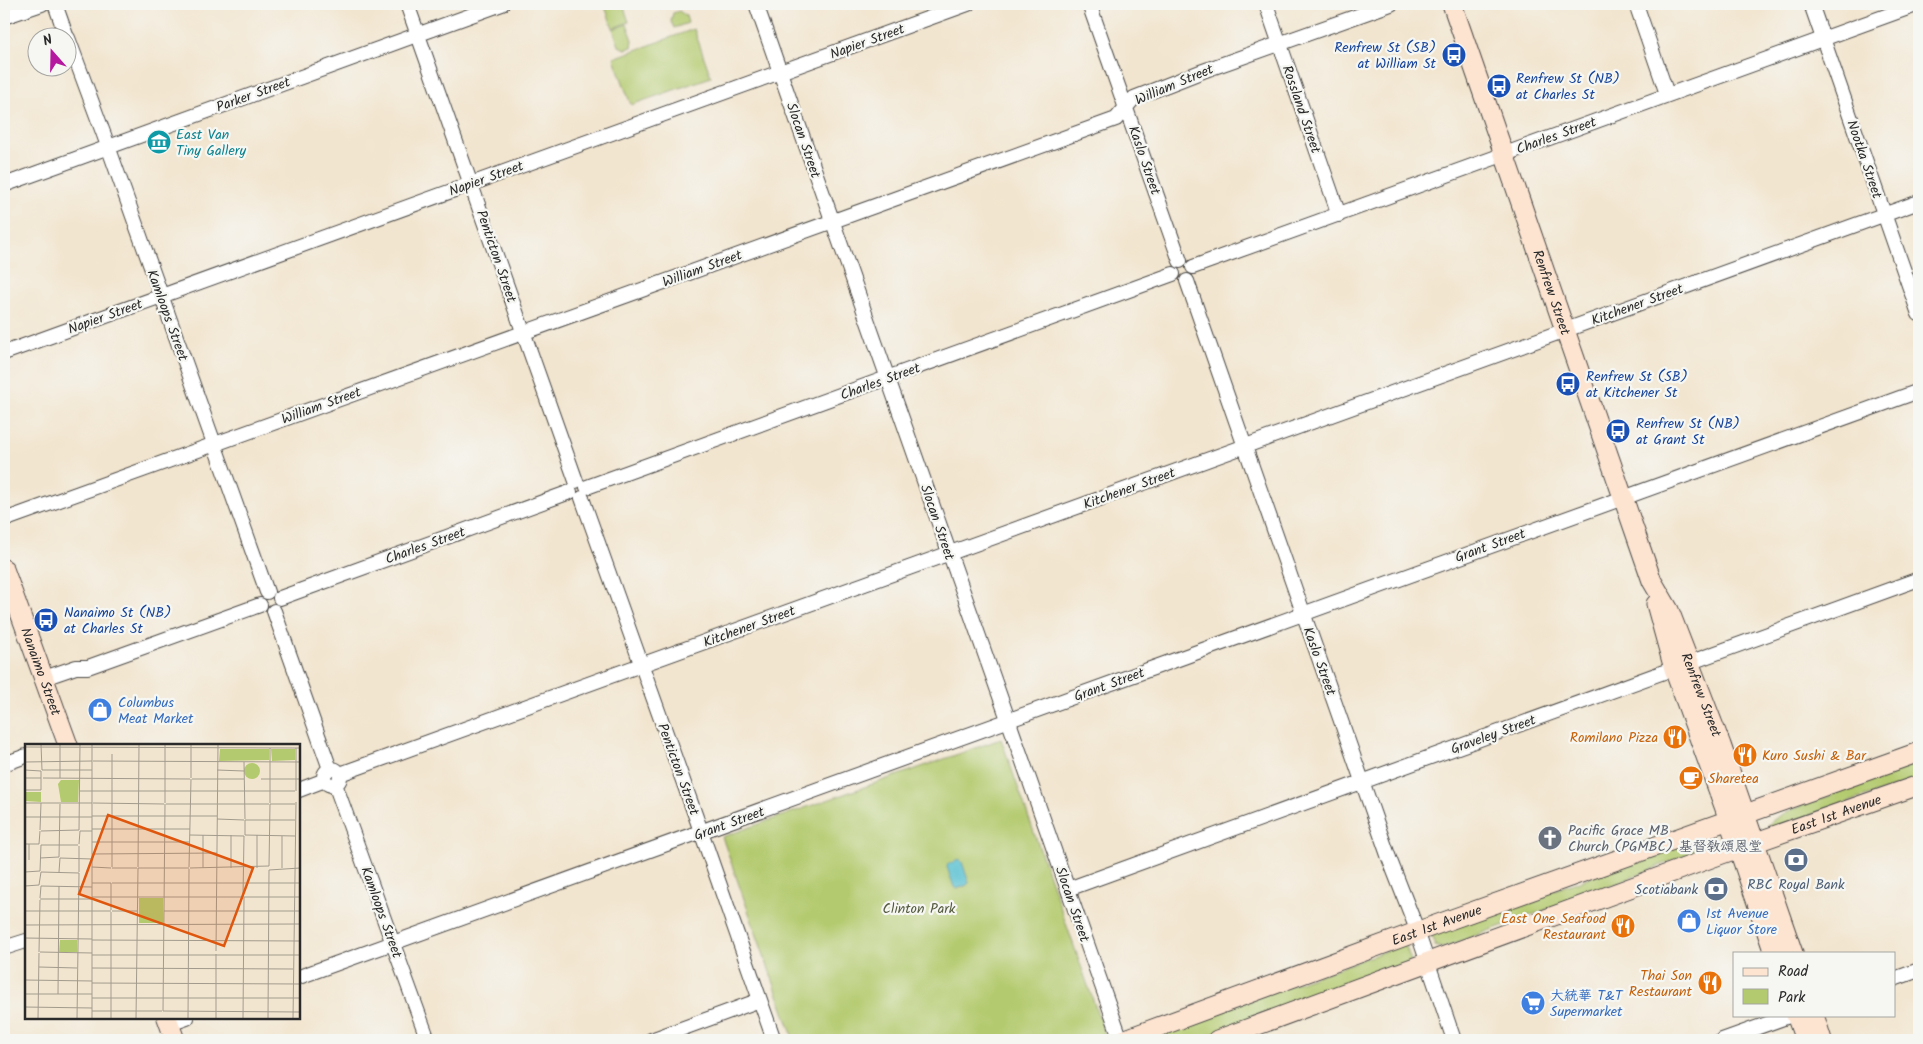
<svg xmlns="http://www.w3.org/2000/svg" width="1923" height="1044" viewBox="0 0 1923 1044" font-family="Kalam,'LXGW WenKai TC',sans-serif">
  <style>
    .green { fill: #b4ca6e; stroke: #707a4c }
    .water { fill: #55c0d1; stroke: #40767e }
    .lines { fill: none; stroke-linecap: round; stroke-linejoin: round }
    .street-casing { stroke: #494744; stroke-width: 16 }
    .secondary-casing { stroke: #494744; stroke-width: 21 }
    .street { stroke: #fff; stroke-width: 14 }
    .secondary { stroke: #fde4d1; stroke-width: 19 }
    .labels { text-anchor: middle; stroke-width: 4.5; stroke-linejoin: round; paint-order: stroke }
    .street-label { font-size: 14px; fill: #2b2b2b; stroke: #f6f6f2 }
    .transit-label { font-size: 14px; fill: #164399; stroke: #f6f6f2; text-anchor: start }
    .culture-label { font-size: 14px; fill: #0d838f; stroke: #f6f6f2; text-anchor: start }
    .shop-label { font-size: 14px; fill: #366cbe; stroke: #f6f6f2; text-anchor: start }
    .food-label { font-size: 14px; fill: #c56008; stroke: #f6f6f2; text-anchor: end }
    .worship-label { font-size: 14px; fill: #5b616d; stroke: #f6f6f2; text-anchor: start }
    .service-label { font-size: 14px; fill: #4e5e75; stroke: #f6f6f2 }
    .park-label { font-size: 14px; fill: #545b3f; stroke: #f6f6f2 }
    .inset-road { fill: none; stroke: #a29b8d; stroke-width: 1 }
    .view { fill: #df570e; fill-opacity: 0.15; stroke: #df570e; stroke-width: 2.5 }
    .inset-edge { fill: none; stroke: #2b2b2b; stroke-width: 2.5 }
  </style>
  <rect width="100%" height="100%" fill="#f6f6f2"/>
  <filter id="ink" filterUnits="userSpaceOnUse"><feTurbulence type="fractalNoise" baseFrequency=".02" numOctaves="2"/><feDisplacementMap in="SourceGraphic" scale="10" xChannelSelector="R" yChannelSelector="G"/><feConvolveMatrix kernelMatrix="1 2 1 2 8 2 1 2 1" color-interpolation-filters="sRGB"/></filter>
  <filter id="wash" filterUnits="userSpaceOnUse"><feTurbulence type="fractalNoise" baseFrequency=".0096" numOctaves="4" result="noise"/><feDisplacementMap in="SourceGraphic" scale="20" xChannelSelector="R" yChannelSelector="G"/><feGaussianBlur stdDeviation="1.12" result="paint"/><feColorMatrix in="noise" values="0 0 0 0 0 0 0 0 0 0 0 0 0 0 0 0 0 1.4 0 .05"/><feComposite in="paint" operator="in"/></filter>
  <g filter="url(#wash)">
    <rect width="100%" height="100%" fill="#f2e5cf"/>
    <path class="green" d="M604 4H623L629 22 613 28Z
      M679 11 686 16 688 23 674 28 671 21 673 13Z
      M627 24 633 40 632 47 626 49 619 46 613 29Z
      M694 29 711 77 631 105 614 58Z
      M1001 739 1105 1034 1086 1040H794L722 837Z
      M1919 758V779L1773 827 1768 825C1781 810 1816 802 1834 794 1863 782 1890 768 1919 758Z
      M1711 838 1714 840 1703 848 1618 883 1442 948 1435 946 1431 934 1697 839Z
      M1405 944 1411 961 1408 963 1196 1040H1139Z"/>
    <path class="water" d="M959 860 962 862 969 883 967 885 957 889 954 887 947 867 948 864Z"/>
  </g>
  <g filter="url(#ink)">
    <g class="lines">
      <defs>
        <path id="street" d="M55 4 67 38
          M407 4 576 481
          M756 4 1121 1040
          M1089 4 1180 261
          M1266 4 1339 215
          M1636 4 1667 94
          M1811 4 1919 314
          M4 17 42 4
          M68 38 104 135 267 592
          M4 185 502 4
          M1193 267 1919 4
          M1187 281 1389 858 1414 922 1454 1040
          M4 353 968 4
          M587 487 1173 274
          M582 498 697 820 774 1040
          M4 520 1116 119 1134 98 1203 71 1391 4
          M280 598 570 492
          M274 611 330 769
          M44 678 76 667H88L260 605
          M4 764 26 756
          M324 777a8 8 0 1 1 16 0a8 8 0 1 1-16 0Z
          M340 774 1919 202
          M335 784 428 1040
          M299 790 325 780
          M1068 889 1919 579
          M4 948 26 941
          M299 977 1919 391
          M1894 979 1919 970
          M170 1024 187 1018
          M651 1040 760 1000
          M1722 1040 1792 1015"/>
        <g id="secondary">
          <path id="s1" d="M1452 4 1652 581 1669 610 1721 745 1793 953"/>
          <path id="s2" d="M4 569 68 745"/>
          <path d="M1656 604 1674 669 1724 806 1774 953"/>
          <path d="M1796 1015 1805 1040"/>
          <path d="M1814 1015 1822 1040"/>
          <path d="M167 1018 175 1040"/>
          <path id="s3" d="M1123 1040 1427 928 1919 752"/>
          <path id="s4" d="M1217 1040 1722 854 1919 785"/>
        </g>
      </defs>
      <use href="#street" class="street-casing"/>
      <use href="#secondary" class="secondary-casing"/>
      <use href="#street" class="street"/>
      <use href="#secondary" class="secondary"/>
    </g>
  </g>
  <defs>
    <symbol id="bus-disc" viewBox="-11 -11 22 22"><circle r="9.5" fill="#1a4fb4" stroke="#f6f6f2"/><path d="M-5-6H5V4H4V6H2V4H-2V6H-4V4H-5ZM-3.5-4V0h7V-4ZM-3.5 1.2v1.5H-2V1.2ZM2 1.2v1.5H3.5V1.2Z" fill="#fff"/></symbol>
    <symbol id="museum-disc" viewBox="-11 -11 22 22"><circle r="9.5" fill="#0f9aa8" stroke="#f6f6f2"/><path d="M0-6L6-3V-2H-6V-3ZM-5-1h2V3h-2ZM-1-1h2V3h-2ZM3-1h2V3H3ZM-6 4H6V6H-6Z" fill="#fff"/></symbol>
    <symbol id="shop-disc" viewBox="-11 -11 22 22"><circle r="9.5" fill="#3f7fe0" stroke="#f6f6f2"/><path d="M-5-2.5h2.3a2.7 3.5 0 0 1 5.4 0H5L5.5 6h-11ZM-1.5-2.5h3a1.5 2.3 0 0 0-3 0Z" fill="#fff"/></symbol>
    <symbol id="restaurant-disc" viewBox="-11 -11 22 22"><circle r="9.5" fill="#e8710a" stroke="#f6f6f2"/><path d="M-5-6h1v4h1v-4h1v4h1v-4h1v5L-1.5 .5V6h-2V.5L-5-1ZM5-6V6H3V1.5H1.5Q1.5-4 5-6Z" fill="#fff"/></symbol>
    <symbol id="cafe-disc" viewBox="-11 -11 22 22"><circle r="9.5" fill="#e8710a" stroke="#f6f6f2"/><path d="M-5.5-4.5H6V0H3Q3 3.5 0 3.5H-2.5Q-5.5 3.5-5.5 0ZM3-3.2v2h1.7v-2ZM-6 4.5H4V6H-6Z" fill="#fff"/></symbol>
    <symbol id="church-disc" viewBox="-11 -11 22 22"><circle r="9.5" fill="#6b7280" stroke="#f6f6f2"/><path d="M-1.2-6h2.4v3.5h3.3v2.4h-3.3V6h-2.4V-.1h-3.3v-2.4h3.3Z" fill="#fff"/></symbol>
    <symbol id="bank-disc" viewBox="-11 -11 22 22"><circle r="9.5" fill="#5c6f8a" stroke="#f6f6f2"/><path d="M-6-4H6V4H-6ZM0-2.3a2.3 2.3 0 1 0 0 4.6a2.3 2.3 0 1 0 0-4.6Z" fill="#fff"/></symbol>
    <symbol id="supermarket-disc" viewBox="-11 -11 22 22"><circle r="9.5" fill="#3f7fe0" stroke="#f6f6f2"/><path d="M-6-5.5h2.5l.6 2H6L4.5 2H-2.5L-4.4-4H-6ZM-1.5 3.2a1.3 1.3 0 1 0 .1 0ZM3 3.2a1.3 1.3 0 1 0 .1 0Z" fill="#fff"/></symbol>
  </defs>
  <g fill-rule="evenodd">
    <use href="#bus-disc" x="1440" y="41" width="28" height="28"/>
    <use href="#bus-disc" x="1485" y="72" width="28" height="28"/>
    <use href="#museum-disc" x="145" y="128" width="28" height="28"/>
    <use href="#bus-disc" x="1554" y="370" width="28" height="28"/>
    <use href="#bus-disc" x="1604" y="417" width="28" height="28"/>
    <use href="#bus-disc" x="32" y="606" width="28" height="28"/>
    <use href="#shop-disc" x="86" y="696" width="28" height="28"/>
    <use href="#restaurant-disc" x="1661" y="723" width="28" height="28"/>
    <use href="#restaurant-disc" x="1731" y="741" width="28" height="28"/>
    <use href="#cafe-disc" x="1677" y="764" width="28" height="28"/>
    <use href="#church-disc" x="1536" y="824" width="28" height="28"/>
    <use href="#bank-disc" x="1782" y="846" width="28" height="28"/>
    <use href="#bank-disc" x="1702" y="875" width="28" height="28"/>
    <use href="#shop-disc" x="1675" y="907" width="28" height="28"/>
    <use href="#restaurant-disc" x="1609" y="912" width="28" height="28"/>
    <use href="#restaurant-disc" x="1696" y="969" width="28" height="28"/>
    <use href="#supermarket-disc" x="1519" y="989" width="28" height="28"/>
  </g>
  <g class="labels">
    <g class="street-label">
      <text transform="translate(867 41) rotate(-20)" y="5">Napier Street</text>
      <text transform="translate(1174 84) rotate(-23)" y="5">William Street</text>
      <text transform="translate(253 94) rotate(-20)" y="5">Parker Street</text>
      <text transform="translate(1302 109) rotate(71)" y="5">Rossland Street</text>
      <text transform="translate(1556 135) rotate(-20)" y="5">Charles Street</text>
      <text transform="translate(804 140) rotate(71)" y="5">Slocan Street</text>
      <text transform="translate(1865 159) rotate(71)" y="5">Nootka Street</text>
      <text transform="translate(1145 160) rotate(71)" y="5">Kaslo Street</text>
      <text transform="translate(486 178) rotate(-20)" y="5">Napier Street</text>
      <text transform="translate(497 256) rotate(71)" y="5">Penticton Street</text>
      <text transform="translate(702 268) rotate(-20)" y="5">William Street</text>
      <text dy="5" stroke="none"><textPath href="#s1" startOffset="305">Renfrew Street</textPath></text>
      <text transform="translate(1637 304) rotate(-20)" y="5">Kitchener Street</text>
      <text transform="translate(168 315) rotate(70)" y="5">Kamloops Street</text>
      <text transform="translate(105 316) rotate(-20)" y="5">Napier Street</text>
      <text transform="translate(880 381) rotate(-20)" y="5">Charles Street</text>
      <text transform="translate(321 405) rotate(-20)" y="5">William Street</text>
      <text transform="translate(1129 488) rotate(-20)" y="5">Kitchener Street</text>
      <text transform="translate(938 522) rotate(71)" y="5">Slocan Street</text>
      <text transform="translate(425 545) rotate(-20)" y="5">Charles Street</text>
      <text transform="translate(1490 545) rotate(-20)" y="5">Grant Street</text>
      <text transform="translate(749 626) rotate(-20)" y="5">Kitchener Street</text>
      <text transform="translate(1320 661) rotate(70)" y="5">Kaslo Street</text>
      <text dy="5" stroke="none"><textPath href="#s2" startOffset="109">Nanaimo Street</textPath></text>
      <text transform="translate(1109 684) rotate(-20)" y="5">Grant Street</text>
      <text dy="5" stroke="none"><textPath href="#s1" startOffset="735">Renfrew Street</textPath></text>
      <text transform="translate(1493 734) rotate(-20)" y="5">Graveley Street</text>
      <text transform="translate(679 769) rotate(70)" y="5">Penticton Street</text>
      <text dy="5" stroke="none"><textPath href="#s4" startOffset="659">East 1st Avenue</textPath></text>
      <text transform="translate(729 823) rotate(-20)" y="5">Grant Street</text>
      <text transform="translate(1073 904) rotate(71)" y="5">Slocan Street</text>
      <text transform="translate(382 912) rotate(70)" y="5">Kamloops Street</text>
      <text dy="5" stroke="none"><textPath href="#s3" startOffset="334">East 1st Avenue</textPath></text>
    </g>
    <g class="transit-label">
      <text x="1436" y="52" text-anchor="end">Renfrew St (SB)<tspan x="1436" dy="16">at William St</tspan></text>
      <text x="1516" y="83">Renfrew St (NB)<tspan x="1516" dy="16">at Charles St</tspan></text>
      <text x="1586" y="381">Renfrew St (SB)<tspan x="1586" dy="16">at Kitchener St</tspan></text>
      <text x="1636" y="428">Renfrew St (NB)<tspan x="1636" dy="16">at Grant St</tspan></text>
      <text x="64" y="617">Nanaimo St (NB)<tspan x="64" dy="16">at Charles St</tspan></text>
    </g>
    <g class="culture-label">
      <text x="176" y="139">East Van<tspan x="176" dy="16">Tiny Gallery</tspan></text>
    </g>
    <g class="shop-label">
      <text x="118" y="707">Columbus<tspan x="118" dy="16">Meat Market</tspan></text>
      <text x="1706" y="918">1st Avenue<tspan x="1706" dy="16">Liquor Store</tspan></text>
      <text x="1550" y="1000">大統華 T&amp;T<tspan x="1550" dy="16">Supermarket</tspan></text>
    </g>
    <g class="food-label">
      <text x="1658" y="742">Romilano Pizza</text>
      <text x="1762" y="760" text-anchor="start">Kuro Sushi &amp; Bar</text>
      <text x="1708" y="783" text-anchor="start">Sharetea</text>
      <text x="1606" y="923">East One Seafood<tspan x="1606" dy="16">Restaurant</tspan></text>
      <text x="1692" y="980">Thai Son<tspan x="1692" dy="16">Restaurant</tspan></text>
    </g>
    <g class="worship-label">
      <text x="1568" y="835">Pacific Grace MB<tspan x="1568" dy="16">Church (PGMBC) 基督教頌恩堂</tspan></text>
    </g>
    <g class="service-label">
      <text x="1796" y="889">RBC Royal Bank</text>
      <text x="1698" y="894" text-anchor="end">Scotiabank</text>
    </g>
    <g class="park-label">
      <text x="919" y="913">Clinton Park</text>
    </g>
  </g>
  <g transform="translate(25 744)">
    <rect width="275" height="275" fill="#f2e5cf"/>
    <path d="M195 5H244V16L194 17ZM246 5H270V16L247 17ZM219 27a8 8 0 1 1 16 0a8 8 0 1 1-16 0ZM36 36H54L53 58H36L33 40ZM0 48H16V58L0 57ZM114 154H138V179H114ZM35 196H52V208H34Z" fill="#b4ca6e"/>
    <path class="inset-road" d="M16 0 17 26H67M67 0V275M0 3 275 4M68 17 275 18M0 18 67 17M219 18 220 75M0 26 16 27V46H0M192 26 219 27M0 34H16M18 34 165 35M35 34V0M166 34V0M167 35H219M236 35H275M55 47H270M271 47V4M0 59H67M68 59 139 60M140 59V0M245 59V4M141 60H192M193 60H244M245 60H270M67 72H192M0 73H67M192 75 219 76M220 76V91L270 92M220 76H270M67 85H165M15 86 16 59M16 87 54 86 55 0M67 98H165M0 100H14L15 87M54 100 55 87H67M67 110 192 109M15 114 34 113 35 60M4 116V100M244 122 245 60M67 123 86 124M87 123V10M113 123 114 0M164 123 166 35M87 124H112M113 124H164M165 124 244 122M178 124V91M206 124V91M232 124V91M257 124V92M0 128 15 127 16 101H53M34 128 35 114 67 115M54 128V102M67 139H86M87 139H275M0 142 14 141 16 128 54 129M67 153H218L219 92 165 91M15 154 16 142 67 143M15 155H67M86 166V139M0 167H86M87 167H112M139 167H275M0 181 275 180M0 194 67 195M67 196 275 197M191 207 193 0M14 208 15 156M15 208 67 209M191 210V275M67 211H275M14 223 52 224M67 224 268 225M0 236 67 237M67 239 275 240M0 250H67M33 250 34 142M67 254H275M0 263 67 264M67 267H137M138 267 140 60M138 267 275 268M13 275 14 209M52 275 54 129M86 275V168M111 275 113 124M163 275 164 125M218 275 219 153H275M243 275 244 126 275 124M268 275 271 58"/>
    <path class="view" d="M83 71 228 124 199 202 54 150Z"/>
    <rect width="275" height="275" class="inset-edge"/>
  </g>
  <rect width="1923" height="1044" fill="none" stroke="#f6f6f2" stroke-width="20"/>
  <rect x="1733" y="952" width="162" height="65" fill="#f6f6f2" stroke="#a5a5a2"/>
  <rect x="1743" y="968" width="25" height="8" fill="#fde4d1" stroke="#a5a5a2"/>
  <text x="1778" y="976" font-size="15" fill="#2b2b2b">Road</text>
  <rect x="1743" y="989" width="25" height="15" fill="#b4ca6e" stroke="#a5a5a2"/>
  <text x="1778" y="1002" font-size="15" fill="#2b2b2b">Park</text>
  <g transform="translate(52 52) rotate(340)"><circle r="24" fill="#f6f6f2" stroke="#a5a5a2"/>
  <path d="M0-4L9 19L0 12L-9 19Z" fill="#b5179e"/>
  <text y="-8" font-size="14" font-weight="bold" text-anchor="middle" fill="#2b2b2b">N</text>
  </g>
</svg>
